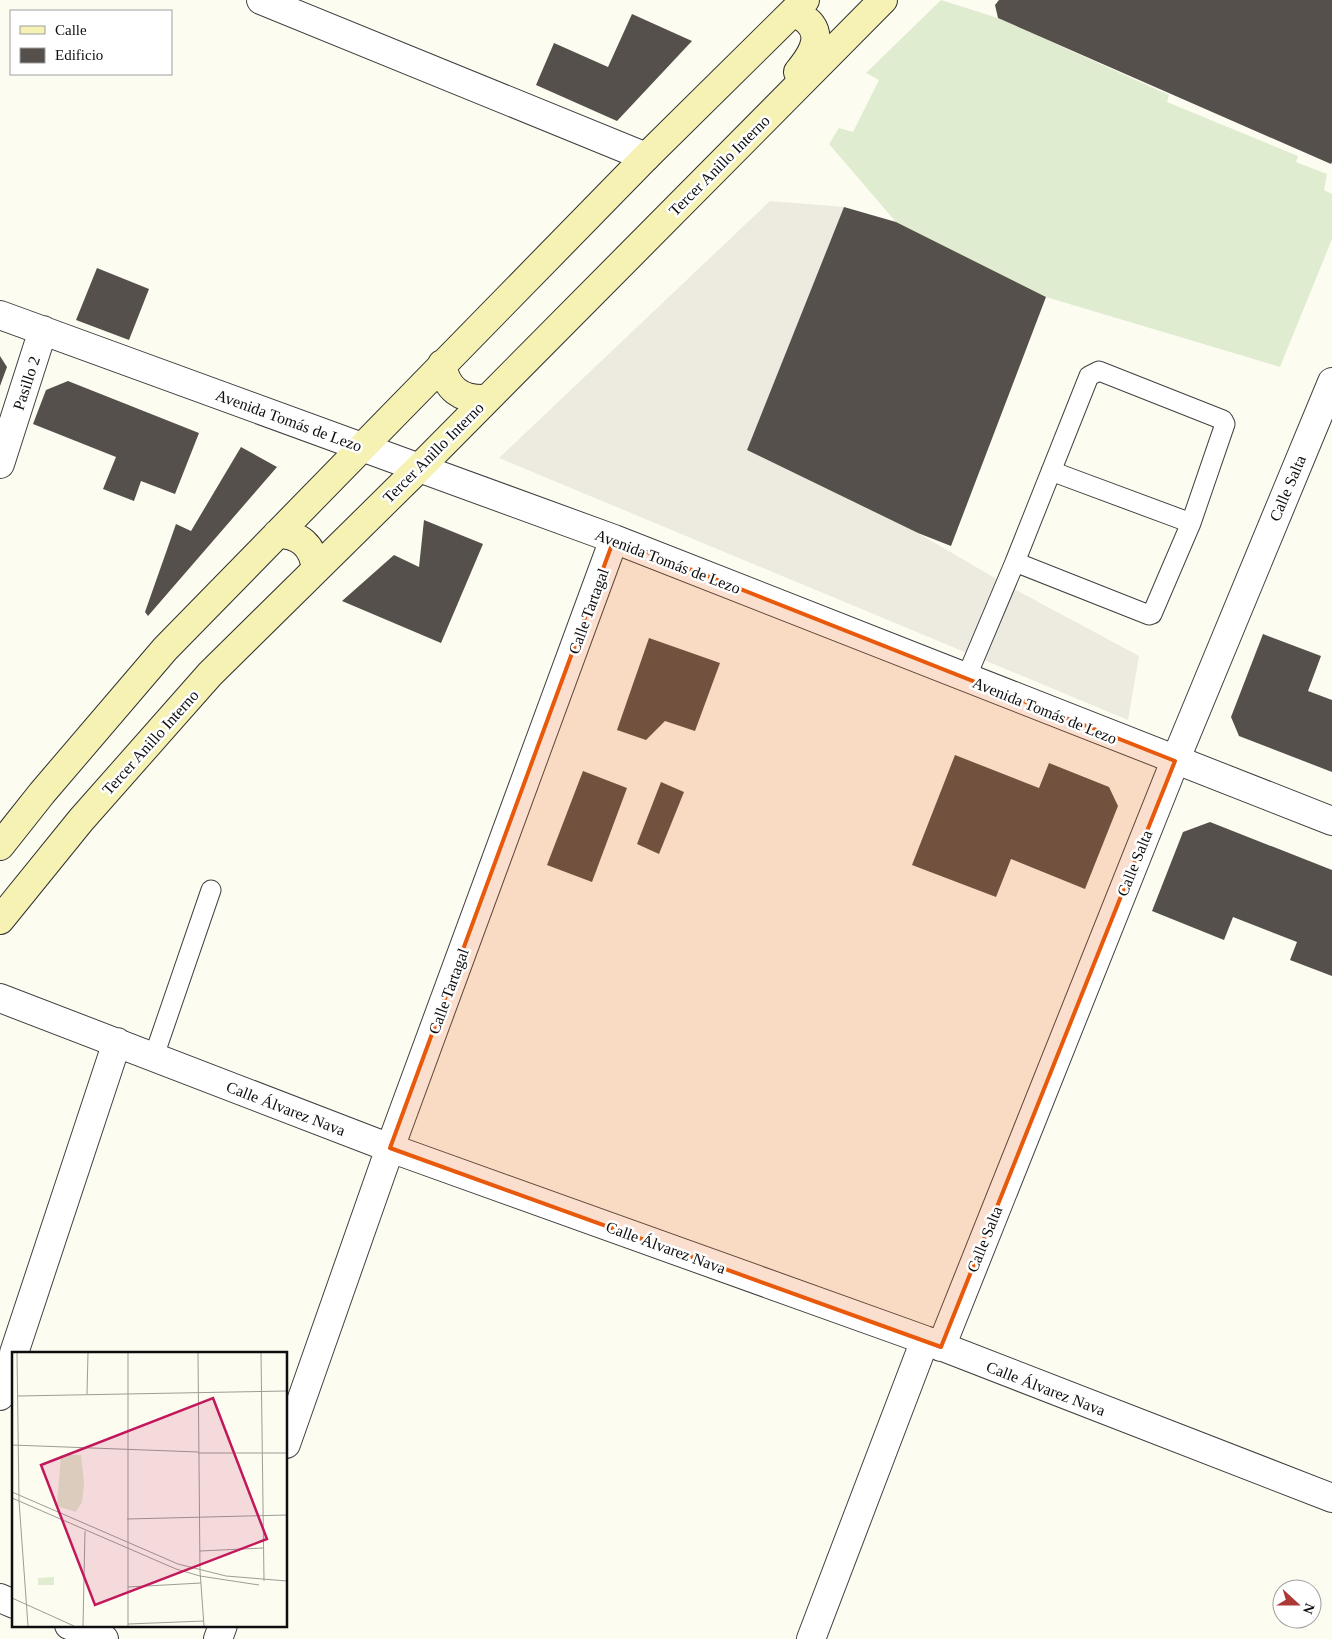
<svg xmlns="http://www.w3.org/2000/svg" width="1332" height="1639" viewBox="0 0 1332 1639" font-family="Georgia,serif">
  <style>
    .pitch { fill: #e0eccf }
    .plaza { fill: #edeae0 }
    .building { fill: #55504c }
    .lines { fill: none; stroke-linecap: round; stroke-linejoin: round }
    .service-casing { stroke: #414141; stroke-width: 21 }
    .minor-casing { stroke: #414141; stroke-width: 30 }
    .secondary-casing { stroke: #303030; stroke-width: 30 }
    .service { stroke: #fff; stroke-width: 19 }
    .minor { stroke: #fff; stroke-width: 28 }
    .secondary { stroke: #f5f2b4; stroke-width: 28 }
    .marked { fill: #e8590c; fill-opacity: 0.2; stroke: #e8590c; stroke-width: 4; stroke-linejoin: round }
    .labels { text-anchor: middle; stroke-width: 5; stroke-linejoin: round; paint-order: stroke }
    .street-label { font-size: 16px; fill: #0e0e0e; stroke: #fff }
    .inset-road { fill: none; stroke: #9d9d96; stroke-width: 1 }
    .view { fill: #c2185b; fill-opacity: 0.15; stroke: #c2185b; stroke-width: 2.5 }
    .inset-edge { fill: none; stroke: #0e0e0e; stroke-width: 2.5 }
  </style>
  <rect width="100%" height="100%" fill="#fdfcf1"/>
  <path class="pitch" d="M941 0 998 18 1169 95 1167 102 1298 156 1296 162 1327 174 1324 190 1332 194V239L1280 367 1046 297 896 222 829 144 839 128 853 132 879 80 866 73Z"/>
  <path class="plaza" d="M770 201 844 207 747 450 918 533 1005 584 1139 656 1128 720 499 458Z"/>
  <path class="building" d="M999 0H1332V162L1331 164 998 18 995 5Z
    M632 14 692 41 617 121 536 85 554 43 608 67Z
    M844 207 896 222 1046 297 951 546 918 533 747 450Z
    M97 268 149 289 129 340 76 320Z
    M0 356 7 367 0 386Z
    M68 381 199 433 175 494 141 481 134 501 103 489 116 457 33 424 46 390Z
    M241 447 277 467 148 616 145 612 176 524 191 531Z
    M424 520 483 544 441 643 342 601 394 555 419 567Z
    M1263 634 1321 656 1308 691 1332 700V772L1239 736 1231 717Z
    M649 638 720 663 695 731 665 721 646 740 617 730Z
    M955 755 1039 788 1049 763 1109 787 1118 806 1085 889 1011 859 996 897 912 865Z
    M583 771 627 788 592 882 547 865Z
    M661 782 684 792 659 854 637 844Z
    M1210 822 1332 870V976L1290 960 1297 942 1233 917 1224 940 1152 911 1183 832Z"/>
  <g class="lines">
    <defs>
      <path id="service" d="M1099 371 1223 420 1225 424 1191 523 1152 614 1149 615 1015 562 1089 376Z
        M1051 471 1191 523
        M966 678 1015 562
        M154 1056 211 890"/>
      <path id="minor" d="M261 0 646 157
        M0 315 614 539 1332 821
        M0 464 43 330
        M0 998 390 1148 925 1340 1332 1498
        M941 1347 1175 761 1332 382
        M14 1353 117 1042
        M0 1396 14 1355
        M286 1444 390 1148 614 539
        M0 1598 14 1604
        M69 1625 104 1639
        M218 1639 223 1625
        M811 1639 925 1340"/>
      <path id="secondary" d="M793 12C827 27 817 49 798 72
        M442 364C446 389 461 400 486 399
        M277 534C300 534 313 546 316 569
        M0 846 42 793 165 649 646 157 805 0
        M0 920 81 820 210 674 419 468 883 0"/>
    </defs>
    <use href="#service" class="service-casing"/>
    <use href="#minor" class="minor-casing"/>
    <use href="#secondary" class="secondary-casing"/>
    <use href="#service" class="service"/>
    <use href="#minor" class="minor"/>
    <use href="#secondary" class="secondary"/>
  </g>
  <path class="marked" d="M614 539 1175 761 941 1347 390 1148Z"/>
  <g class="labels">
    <g class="street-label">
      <text transform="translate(719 165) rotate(-45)" y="6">Tercer Anillo Interno</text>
      <text transform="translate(26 383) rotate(-72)" y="6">Pasillo 2</text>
      <text transform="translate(289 420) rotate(20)" y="6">Avenida Tomás de Lezo</text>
      <text transform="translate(433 452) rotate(-45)" y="6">Tercer Anillo Interno</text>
      <text transform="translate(1287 488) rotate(-67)" y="6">Calle Salta</text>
      <text transform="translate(668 561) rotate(21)" y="6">Avenida Tomás de Lezo</text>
      <text transform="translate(588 611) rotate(-70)" y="6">Calle Tartagal</text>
      <text transform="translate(1045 710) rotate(22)" y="6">Avenida Tomás de Lezo</text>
      <text transform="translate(150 742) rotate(-48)" y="6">Tercer Anillo Interno</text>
      <text transform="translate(1134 863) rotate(-68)" y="6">Calle Salta</text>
      <text transform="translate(448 991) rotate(-70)" y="6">Calle Tartagal</text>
      <text transform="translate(286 1108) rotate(21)" y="6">Calle Álvarez Nava</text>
      <text transform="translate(984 1239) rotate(-68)" y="6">Calle Salta</text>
      <text transform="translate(666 1247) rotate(20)" y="6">Calle Álvarez Nava</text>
      <text transform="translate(1046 1388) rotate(21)" y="6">Calle Álvarez Nava</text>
    </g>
  </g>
  <g transform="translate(12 1352)">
    <rect width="275" height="275" fill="#fdfcf1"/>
    <path d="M49 103H69L72 131 70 150 64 160 45 154ZM42 225V233H26V226Z" fill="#e0eccf"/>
    <path class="inset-road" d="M5 1 7 149 16 274M116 1V274M186 1 188 219 192 274M249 1 252 229M75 42 76 1M6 44 275 39M0 93 186 100M186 101H275M0 140 166 212 214 224 275 229M0 146 164 217 188 224 247 233M115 167 275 163M188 199 251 196M116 235 189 231M0 246 62 274M116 272 192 269M71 274 73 179"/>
    <path class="view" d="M201 46 255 187 83 253 29 113Z"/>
    <rect width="275" height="275" class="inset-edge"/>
  </g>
  <rect x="10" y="10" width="162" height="65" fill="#ffffff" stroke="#9f9f9f"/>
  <rect x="20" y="26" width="25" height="8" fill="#f5f2b4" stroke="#9f9f9f"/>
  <text x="55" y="35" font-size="15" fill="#0e0e0e">Calle</text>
  <rect x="20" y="48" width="25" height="15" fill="#55504c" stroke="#9f9f9f"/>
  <text x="55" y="60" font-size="15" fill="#0e0e0e">Edificio</text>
  <g transform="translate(1297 1604) rotate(111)"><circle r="24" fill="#ffffff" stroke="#9f9f9f"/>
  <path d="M0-4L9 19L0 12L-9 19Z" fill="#ad3937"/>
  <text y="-8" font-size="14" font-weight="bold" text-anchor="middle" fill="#0e0e0e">N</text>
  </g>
</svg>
